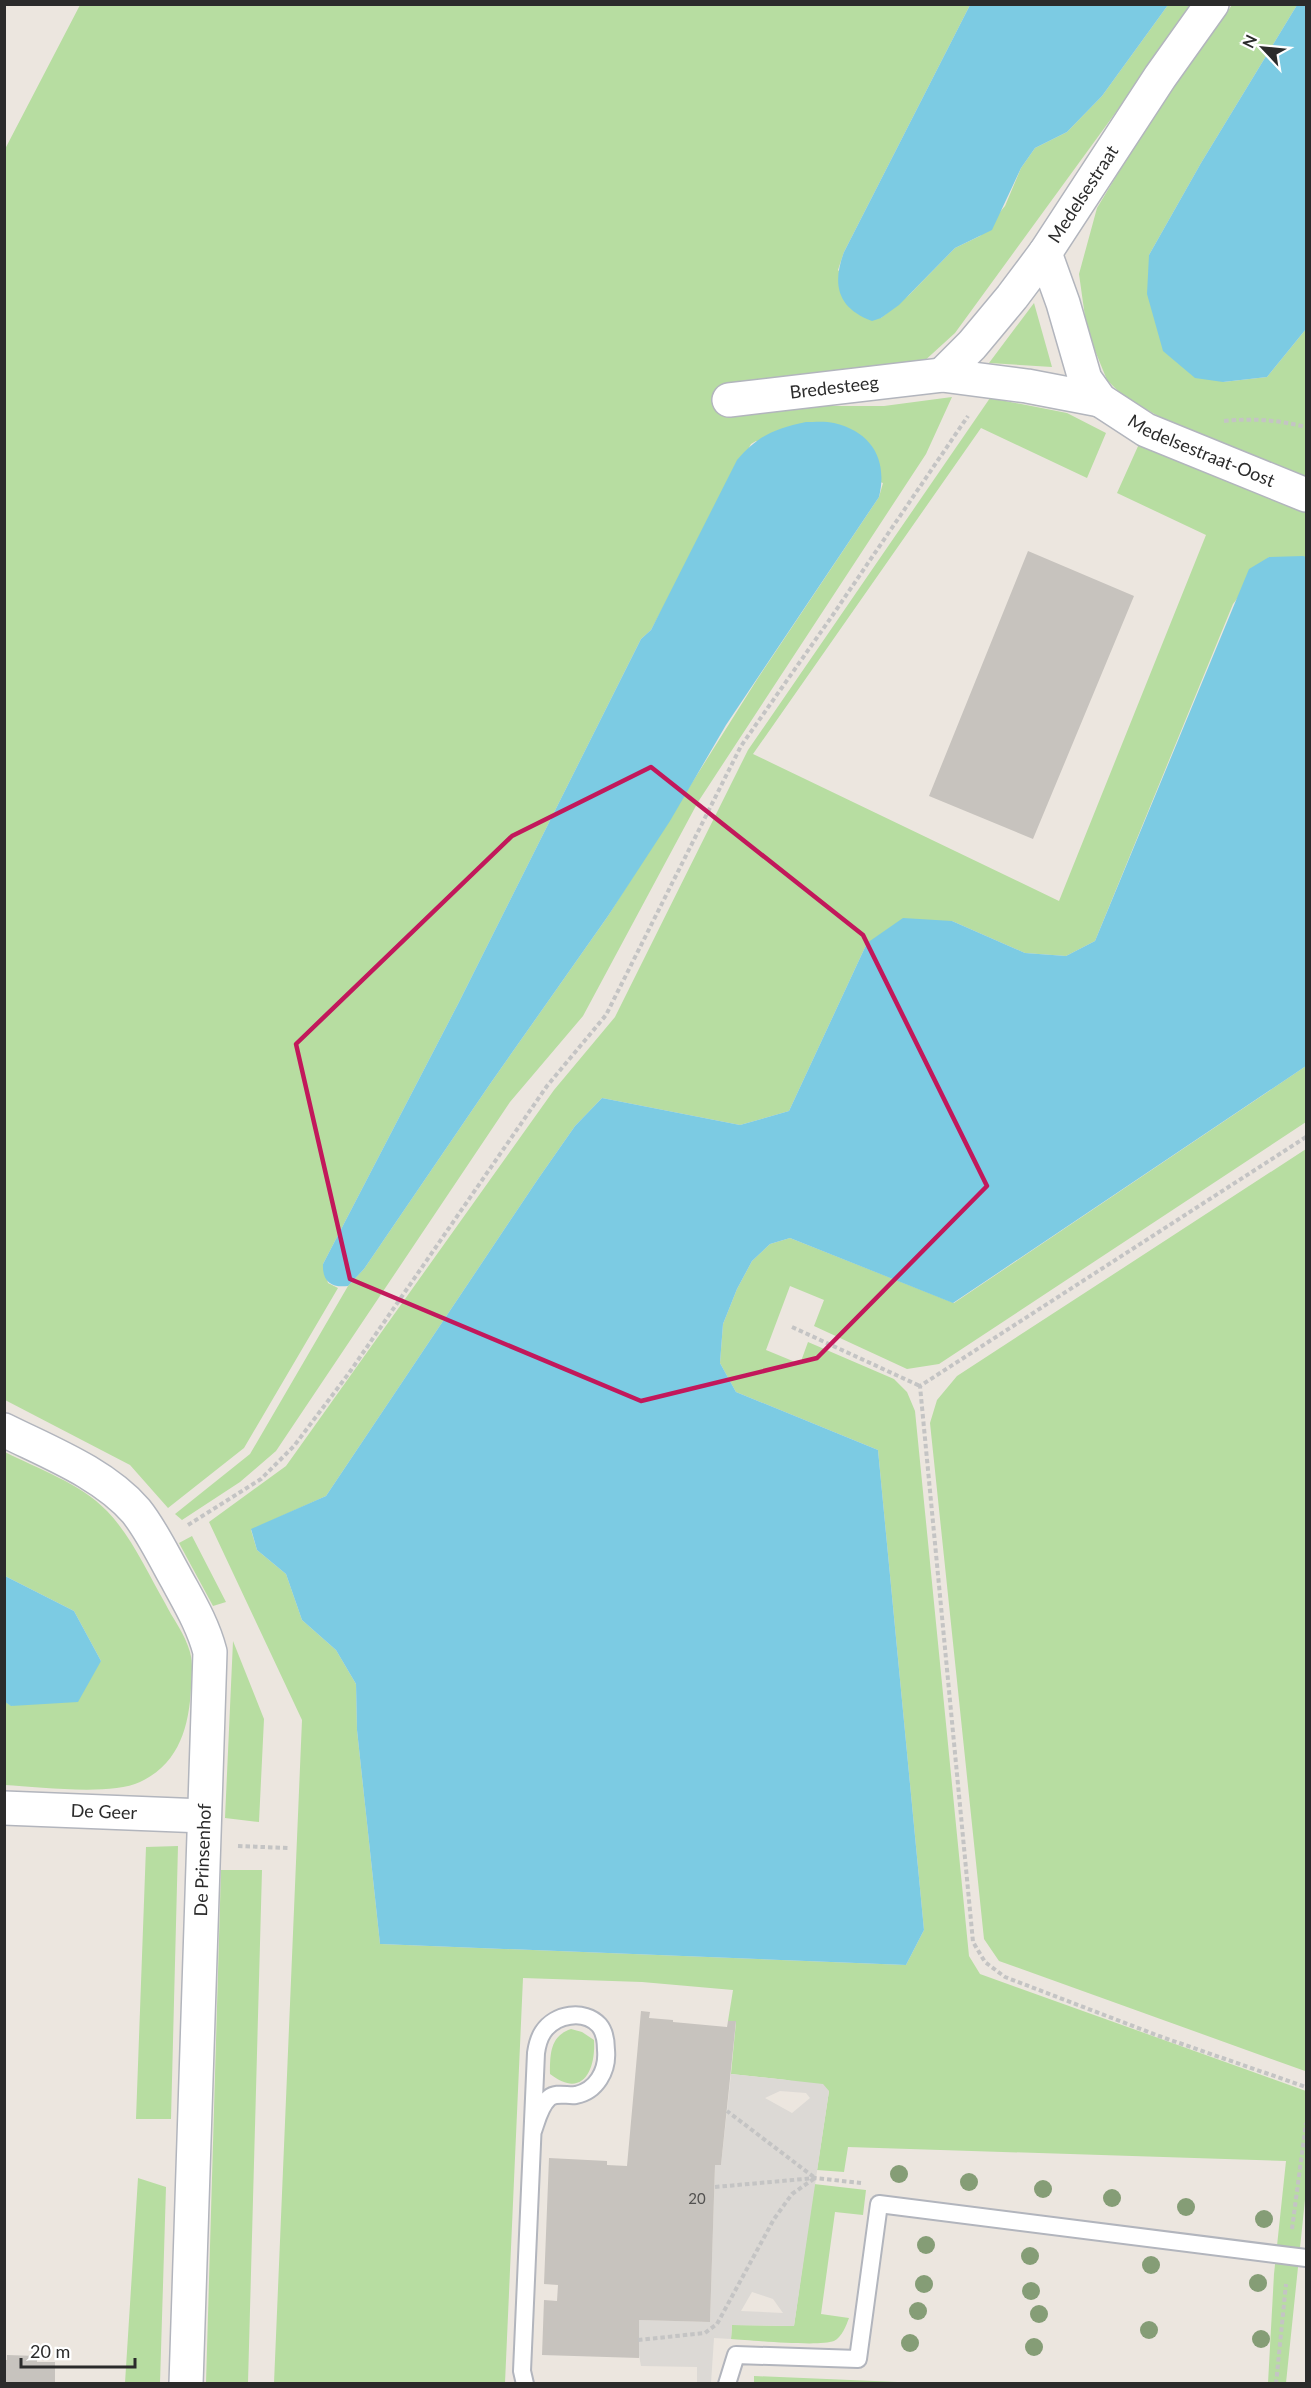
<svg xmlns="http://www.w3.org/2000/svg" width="1311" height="2388" viewBox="0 0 1311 2388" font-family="Lato,sans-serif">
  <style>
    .green { fill: #b7dda1 }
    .plaza { fill: #dcd9d5; fill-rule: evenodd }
    .water { fill: #7ccbe3 }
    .building { fill: #c7c3be }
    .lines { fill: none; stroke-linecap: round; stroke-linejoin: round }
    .lane-casing { stroke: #b2b5bd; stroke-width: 20 }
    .street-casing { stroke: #b2b5bd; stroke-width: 36 }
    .path { stroke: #c4c4c4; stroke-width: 4; stroke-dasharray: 4.5 3; stroke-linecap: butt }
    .lane { stroke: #fff; stroke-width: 16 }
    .street { stroke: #fff; stroke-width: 33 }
    .tree { fill: #859d76 }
    .marked { fill: none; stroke: #c2185b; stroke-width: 4.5; stroke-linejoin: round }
    .labels { text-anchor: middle; stroke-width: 5; stroke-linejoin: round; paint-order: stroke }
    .number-label { font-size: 15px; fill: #525150 }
    .street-label { font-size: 18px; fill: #2b2b2b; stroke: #fff }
  </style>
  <rect width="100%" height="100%" fill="#ece6df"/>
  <path class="green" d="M80 5H970L844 252 838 270 881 318 909 295 955 248 980 236 1005 206 1021 168 1035 148 1067 132 1102 96 1168 5H1194L955 333 921 364 725 384 729 413 805 406H884L952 397 926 454 698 802 583 1016 510 1102 276 1451 240 1482 182 1520 175 1514 250 1454 348 1286 364 1269 490 1084 608 916 758 678 879 497 883 483 756 441 751 444 651 630 641 639 458 1004 323 1264 328 1283 338 1288 244 1448 168 1508 130 1465 5 1400 4 151Z
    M1232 5H1297L1201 163 1149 255 1223 382 1267 377 1306 329V479L1165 420 1123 396 1107 380 1087 331 1079 274 1097 208 1147 125Z
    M1034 303 1052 367 989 363Z
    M990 398 1067 413 1106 433 1087 478 981 428 753 754 1059 901 1206 535 1117 493 1139 444 1306 513V557H1269L1233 604 1095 941 1066 956 1025 953 952 921 867 943 789 1111 740 1125 602 1098 575 1126 538 1179 326 1496 251 1530 257 1550 286 1574 302 1620 336 1650 356 1684 357 1730 380 1944 906 1965 924 1930 878 1450 736 1392 720 1363 723 1324 737 1289 752 1261 770 1244 790 1238 954 1303 1306 1066V1122L939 1364 907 1369 814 1326 824 1300 790 1286 766 1350 800 1364 808 1342 894 1379 907 1392 915 1411 969 1956 980 1974 1306 2091V2190L1286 2383H1268L1274 2274 1286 2161 848 2147 844 2172 817 2170 829 2091 787 2080 731 2074 736 2022 728 2021 733 1990 642 1982 523 1978 505 2383H274L302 1720 209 1522 286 1466 554 1090 615 1017 748 750Z
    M1306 1149V2057L1305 2071 999 1961 984 1939 930 1423 937 1400 957 1376Z
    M5 1452C38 1469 80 1483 107 1511 132 1537 147 1572 165 1603 173 1619 185 1634 190 1652 193 1663 192 1676 191 1688 189 1727 179 1764 140 1782 110 1796 40 1787 5 1785V1702L12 1706 101 1661 74 1611 5 1576Z
    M192 1536 226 1602 213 1606 179 1543Z
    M233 1641 264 1719 259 1822 225 1818Z
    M178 1846 171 2119H136L146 1847Z
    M221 1870H262L248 2383H206Z
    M571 2029 582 2032 594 2040C596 2071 582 2099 550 2074 550 2054 550 2036 571 2029Z
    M138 2178 166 2187 160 2383H125Z
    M814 2184 866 2190 863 2215 835 2212 821 2314 849 2318C846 2326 842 2337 834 2341 819 2347 750 2340 731 2339L732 2325 794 2326Z
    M754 2376 921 2383H754Z"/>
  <path class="plaza" d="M731 2074 823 2084 829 2091 794 2326 732 2325 731 2339 714 2338 711 2383H697V2367L641 2366 638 2350 639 2320 710 2322 715 2165H721ZM780 2091 806 2093 810 2098 792 2113 765 2098ZM752 2292 773 2299 783 2313 741 2311Z"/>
  <path class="water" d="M970 5H1168L1102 96 1067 132 1035 148 1021 168 992 230 955 248 899 305 881 318 872 321C837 308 832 284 844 252Z
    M1297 5H1306V329L1267 377 1223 382 1195 378 1163 351 1147 294 1149 255 1201 163Z
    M806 422C814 422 826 421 834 423 872 432 888 460 879 497L726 725 670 821 608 916 490 1084 364 1269 348 1286C332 1288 322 1282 323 1264L458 1004 641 639 651 630 737 460C759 435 774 429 806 422Z
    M1303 556 1306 557V1066L953 1303 790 1238 770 1244 752 1261 737 1289 723 1324 720 1363 736 1392 878 1450 924 1930 906 1965 380 1944 357 1730 356 1684 336 1650 302 1620 286 1574 257 1550 251 1529 326 1496 538 1179 575 1126 602 1098 740 1125 789 1111 867 943 903 918 952 921 1025 953 1066 956 1095 941 1249 569 1269 557Z
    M5 1576 74 1611 101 1661 78 1702 11 1706 5 1702Z"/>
  <path class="building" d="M1028 551 1134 596 1033 839 929 796Z
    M641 2011 650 2012 649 2018 673 2020V2022L727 2027 728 2021H736L721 2165H715L710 2322 639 2320V2358L542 2355 544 2300 557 2301 558 2285 544 2284 549 2158 607 2161V2165L627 2166Z
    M7 2355 37 2356V2362H55V2384H4V2360H7Z"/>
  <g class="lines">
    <defs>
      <path id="lane" d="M525 2384 522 2371 536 2053C537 2046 539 2038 543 2032 555 2014 584 2009 599 2025 605 2032 606 2041 606 2050 608 2071 596 2091 576 2095 567 2096 556 2092 549 2098 540 2106 537 2120 533 2131
        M727 2384 736 2355 858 2359 879 2204 1306 2258"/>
      <g id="street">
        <path id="s1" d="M1045 253 1063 303 1085 379 1100 400 1146 430 1306 495"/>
        <path id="s2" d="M942 375 972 345 1012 297 1045 253 1160 77 1212 4"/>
        <path id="s3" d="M729 400 942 375 1027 386 1100 400"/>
        <path d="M4 1430C48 1452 103 1473 136 1511 152 1531 163 1555 176 1578 189 1602 203 1625 210 1652L186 2384"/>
        <path id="s4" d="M4 1808 204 1816"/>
      </g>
    </defs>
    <use href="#lane" class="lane-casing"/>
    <use href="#street" class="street-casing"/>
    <path class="path" d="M1224 421C1253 418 1278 420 1306 427
      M1306 1137 920 1386 973 1942 985 1962 1005 1977 1159 2036 1306 2087
      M792 1327 920 1386
      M188 1525 261 1479 294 1446 349 1373 547 1086 606 1015 741 746 830 619 968 416
      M238 1846 288 1848
      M715 2187 815 2178 861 2183
      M1292 2229 1306 2123
      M638 2340 705 2333 717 2324 774 2219 792 2194 815 2178 727 2111
      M1276 2384 1286 2284"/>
    <use href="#lane" class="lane"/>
    <use href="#street" class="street"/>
  </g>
  <g class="tree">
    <circle cx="899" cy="2174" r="9"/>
    <circle cx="969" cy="2182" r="9"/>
    <circle cx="1043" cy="2189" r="9"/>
    <circle cx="1112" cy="2198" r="9"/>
    <circle cx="1186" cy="2207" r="9"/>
    <circle cx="1264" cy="2219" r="9"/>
    <circle cx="926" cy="2245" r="9"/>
    <circle cx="1030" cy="2256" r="9"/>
    <circle cx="1151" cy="2265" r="9"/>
    <circle cx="1258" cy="2283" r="9"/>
    <circle cx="924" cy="2284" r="9"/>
    <circle cx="1031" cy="2291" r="9"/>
    <circle cx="918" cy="2311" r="9"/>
    <circle cx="1039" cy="2314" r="9"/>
    <circle cx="1149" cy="2330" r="9"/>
    <circle cx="1261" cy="2339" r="9"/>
    <circle cx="910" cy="2343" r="9"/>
    <circle cx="1034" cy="2347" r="9"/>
  </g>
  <path class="marked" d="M651 767 863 935 987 1186 817 1358 641 1401 350 1279 296 1044 512 836Z"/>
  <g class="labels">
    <g class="number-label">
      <text x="697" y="2204">20</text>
    </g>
    <g class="street-label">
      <text dy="6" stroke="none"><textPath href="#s2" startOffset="230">Medelsestraat</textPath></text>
      <text dy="6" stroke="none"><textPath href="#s3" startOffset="106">Bredesteeg</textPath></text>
      <text dy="6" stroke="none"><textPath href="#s1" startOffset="272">Medelsestraat-Oost</textPath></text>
      <text dy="6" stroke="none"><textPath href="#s4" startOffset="100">De Geer</textPath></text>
      <text transform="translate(203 1860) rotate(-88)" y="6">De Prinsenhof</text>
    </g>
  </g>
  <rect width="1311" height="2388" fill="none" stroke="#2b2b2b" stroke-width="12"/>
  <g transform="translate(1263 48) rotate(296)" stroke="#ffffff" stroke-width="4.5" paint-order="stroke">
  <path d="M0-4.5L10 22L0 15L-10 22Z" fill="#2b2b2b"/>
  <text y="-9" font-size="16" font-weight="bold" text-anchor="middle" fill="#2b2b2b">N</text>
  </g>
  <path d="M21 2358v9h114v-9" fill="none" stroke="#2b2b2b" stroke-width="3"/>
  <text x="30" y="2358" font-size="18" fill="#2b2b2b" stroke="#ffffff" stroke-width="4.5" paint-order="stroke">20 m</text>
</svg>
